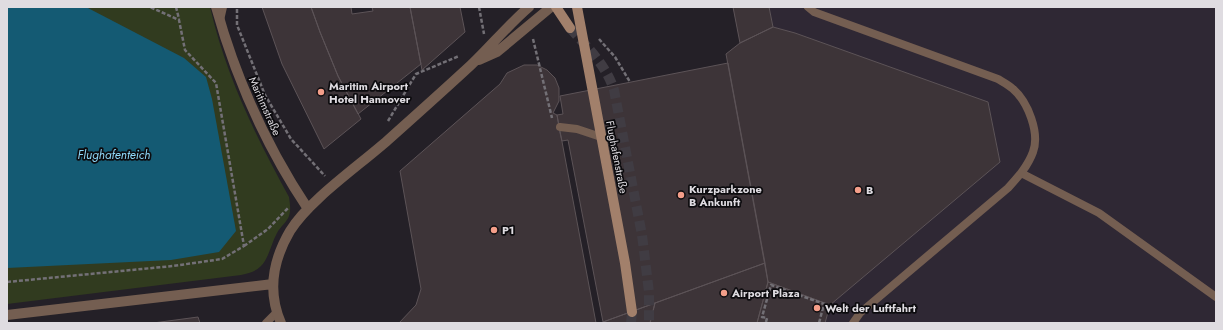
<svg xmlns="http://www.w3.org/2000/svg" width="1223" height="330" viewBox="0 0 1223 330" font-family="Jost,sans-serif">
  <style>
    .built { fill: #2f2834 }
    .green { fill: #313b1f }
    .water { fill: #145a73 }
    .building { fill: #3d3438; stroke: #5c5357 }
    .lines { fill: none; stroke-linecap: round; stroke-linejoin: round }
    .secondary-tunnel { stroke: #403c43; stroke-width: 10; stroke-dasharray: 10 5; stroke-linecap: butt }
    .path { stroke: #737076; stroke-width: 2.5; stroke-dasharray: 4 2; stroke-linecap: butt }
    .lane { stroke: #745e51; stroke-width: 8 }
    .street { stroke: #745e51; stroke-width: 10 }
    .secondary { stroke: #a2806b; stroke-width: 10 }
    .poi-dot { fill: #f49e89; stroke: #0c0b0e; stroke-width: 1.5 }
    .labels { text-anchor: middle; stroke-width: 3.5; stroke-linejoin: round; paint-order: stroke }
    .poi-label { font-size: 11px; font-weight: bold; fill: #dfdce1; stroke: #0c0b0e; text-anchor: start }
    .street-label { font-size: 11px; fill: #dfdce1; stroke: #0c0b0e }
    .water-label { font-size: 12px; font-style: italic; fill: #8ed7f7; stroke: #0c0b0e }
  </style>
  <rect width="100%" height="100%" fill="#242027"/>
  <path class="built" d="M733 7H1216V323H757L765 263 726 54 740 43Z"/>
  <path class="green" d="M7 7H210C226 76 255 135 289 197 290 204 291 209 289 216 287 222 280 227 277 233 271 244 269 258 261 266 255 272 249 273 241 275L7 304Z"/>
  <path class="water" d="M7 7H86L184 58 206 77 212 99 236 231 219 252 171 260 7 268Z"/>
  <path class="building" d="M262 7H311L320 32 338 76 361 119 324 149 282 64Z
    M311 7H351L352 14 373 11 372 7H410L421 64 358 114 338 76 320 32Z
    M410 7H460L465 32 422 70Z
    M733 7H769L773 27 740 43Z
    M773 27 795 33 988 102 1000 162 830 305 768 282 726 54 740 43Z
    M728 63 765 263 603 322 568 140 562 141 560 133 557 115 563 114 560 96Z
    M524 65H537L547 70 555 78 559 88V101L553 113 557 115 596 323H399L416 305 421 289 400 171 500 84 507 73Z
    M765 263 768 282 757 323H650L655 303Z
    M768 282 830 305 825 323H757Z
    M655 303 650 323H602L603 322Z
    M198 317 200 323H153Z"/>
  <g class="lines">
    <path class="secondary-tunnel" d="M570 28C588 48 606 65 614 90L642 235 649 292V323
      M631 323 632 312"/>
    <path class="path" d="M176 7 179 19
      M479 7 484 34
      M237 9V25L265 95 291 139 325 176
      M533 39 552 118
      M599 39 615 57 630 82
      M388 121 416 74 459 56
      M244 246 268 229 289 207
      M7 282 173 266 222 259 244 246 216 83 185 50 179 20 150 7
      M766 322 767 318 762 317 771 285 824 304 819 323"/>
    <path class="lane" d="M808 7 814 12 998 79C1003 82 1009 85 1013 89 1028 102 1040 133 1033 152 1028 166 1018 177 1008 188L860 313 853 323
      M220 20 223 7
      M560 127 577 129 601 137
      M1021 173 1099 213 1216 297
      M266 323 276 313"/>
    <path class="street" d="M216 7C236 79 266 146 308 209
      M479 60 497 52 551 7
      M7 315 273 284
      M281 323C267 291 273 260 290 231 309 200 360 165 388 140 416 115 444 90 471 65 491 46 508 25 529 7"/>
    <path class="secondary" d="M556 7 570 28
      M577 7 625 263 632 312"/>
  </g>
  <g class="poi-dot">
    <circle cx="321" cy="92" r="4"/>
    <circle cx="858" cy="190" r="4"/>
    <circle cx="681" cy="195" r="4"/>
    <circle cx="494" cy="230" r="4"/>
    <circle cx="724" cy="293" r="4"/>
    <circle cx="817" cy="308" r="4"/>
  </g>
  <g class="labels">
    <g class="poi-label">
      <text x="329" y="90">Maritim Airport<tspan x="329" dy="13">Hotel Hannover</tspan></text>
      <text x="689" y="193">Kurzparkzone<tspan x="689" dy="13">B Ankunft</tspan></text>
      <text x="866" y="194">B</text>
      <text x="502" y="234">P1</text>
      <text x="732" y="297">Airport Plaza</text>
      <text x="825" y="312">Welt der Luftfahrt</text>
    </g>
    <g class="street-label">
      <text transform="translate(265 106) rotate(66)" y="4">Maritimstraße</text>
      <text transform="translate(617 157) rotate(79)" y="4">Flughafenstraße</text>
    </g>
    <g class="water-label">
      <text x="114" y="159">Flughafenteich</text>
    </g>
  </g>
  <rect width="1223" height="330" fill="none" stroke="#dfdce1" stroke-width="16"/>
</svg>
